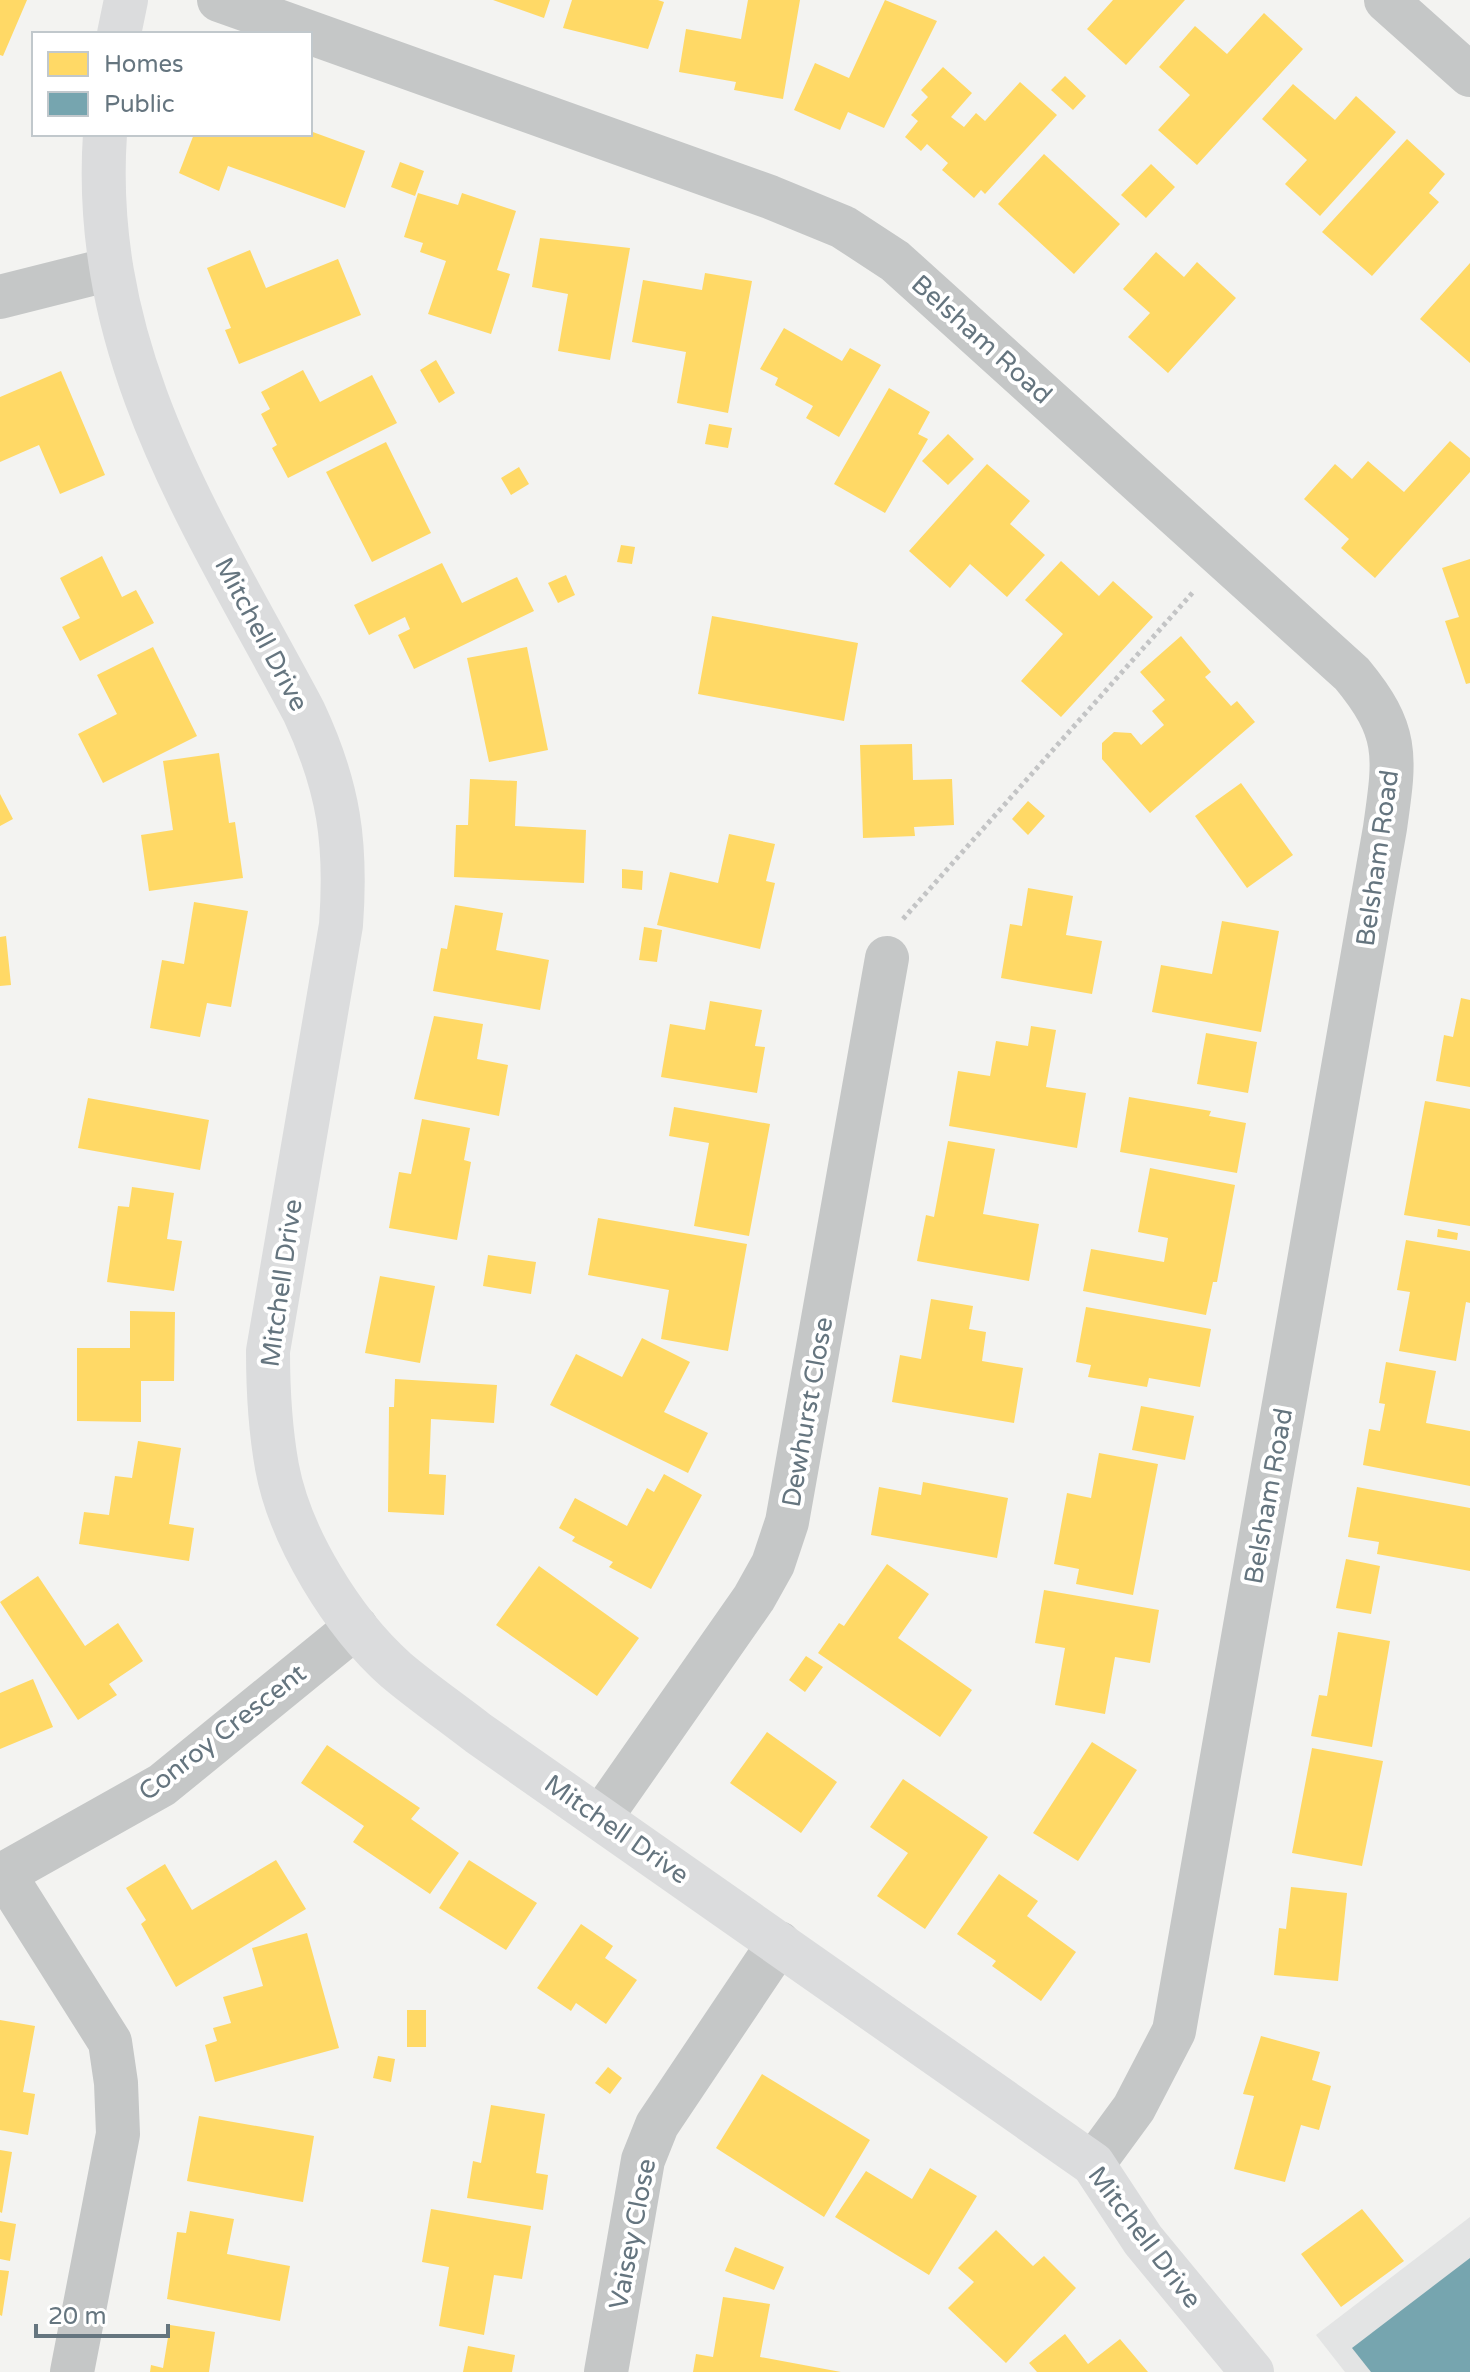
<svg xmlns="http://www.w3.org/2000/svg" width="1470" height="2372" viewBox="0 0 1470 2372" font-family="'Varela Round',sans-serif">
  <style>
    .built { fill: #e3e4e4 }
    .homes { fill: #ffd966 }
    .public { fill: #76a5af }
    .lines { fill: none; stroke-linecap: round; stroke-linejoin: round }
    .path { stroke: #c3c4c5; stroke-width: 5; stroke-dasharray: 4 4; stroke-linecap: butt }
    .street { stroke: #c5c7c7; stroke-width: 44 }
    .secondary { stroke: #dbdcdd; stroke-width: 44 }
    .labels { text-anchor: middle; stroke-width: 8; stroke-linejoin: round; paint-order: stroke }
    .street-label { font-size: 26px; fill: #65757f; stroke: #fff }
  </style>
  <rect width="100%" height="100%" fill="#f3f3f1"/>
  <path class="built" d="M1470 2217V2372H1345L1316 2335Z"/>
  <path class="homes" d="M0 0H27L3 56 0 55Z
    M493 0H550L544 18Z
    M572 0H658L664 2 648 49 563 28Z
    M748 0H800L783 99 734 90 736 82 679 72 686 29 741 39Z
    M885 0 937 21 884 128 848 112 840 130 794 110 815 63 849 78Z
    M1113 0H1185L1126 65 1087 29Z
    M1264 13 1303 49 1197 165 1158 130 1190 95 1159 67 1195 26 1227 54Z
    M943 67 972 93 951 117 964 127 976 113 985 121 1020 82 1057 115 985 194 981 190 974 198 942 170 948 163 927 144 921 151 905 137 918 121 911 115 928 97 921 90Z
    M1065 76 1086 96 1073 110 1051 90Z
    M1293 84 1335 120 1356 96 1396 132 1320 216 1285 184 1307 160 1262 119Z
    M310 131 365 151 345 208 228 166 219 191 179 173 194 134H310Z
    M1407 139 1445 174 1429 193 1439 202 1372 276 1322 232Z
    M1044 154 1120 224 1074 274 998 204Z
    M400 162 424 171 415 196 391 187Z
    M1151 164 1175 187 1146 218 1121 195Z
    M418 193 458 205 462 193 516 211 497 270 510 274 491 334 428 314 446 261 420 252 423 243 404 237Z
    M540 238 630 248 610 360 558 351 568 294 532 287Z
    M250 250 266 288 338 259 361 315 239 364 225 330 231 328 207 268Z
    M1156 252 1184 277 1197 262 1236 298 1168 373 1128 337 1150 313 1123 289Z
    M1470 263V363L1420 319Z
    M705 273 752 281 728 413 677 403 686 352 632 342 643 280 702 290Z
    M784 328 842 361 850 348 881 365 839 437 806 418 813 406 775 385 778 378 760 369Z
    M436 360 455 393 439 403 420 370Z
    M303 370 320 402 372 375 397 423 288 478 272 448 277 445 261 414 270 409 261 392Z
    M61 371 105 475 60 494 39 445 0 462V397Z
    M889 388 930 412 918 434 928 439 885 513 834 484Z
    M709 424 732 428 728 448 705 444Z
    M948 434 974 459 948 485 922 461Z
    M1450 441 1470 458V472L1375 578 1341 548 1349 539 1304 499 1335 464 1352 479 1368 461 1404 492Z
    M386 442 431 533 372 562 326 472Z
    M987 464 1030 501 1010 524 1045 555 1007 597 970 564 950 588 909 551Z
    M519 467 529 484 511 495 501 478Z
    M621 545 635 547 632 564 617 562Z
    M102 556 122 597 136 590 154 623 80 661 62 627 80 618 60 578Z
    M1470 559V683L1466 684 1445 621 1459 617 1442 568Z
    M1061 561 1099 596 1113 581 1153 617 1061 717 1021 681 1063 634 1025 600Z
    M442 563 462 603 517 577 534 611 414 669 398 635 410 629 405 617 369 635 354 605Z
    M566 575 575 595 558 603 548 583Z
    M712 616 858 643 844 721 698 694Z
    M1181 636 1211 672 1205 677 1231 706 1237 701 1255 722 1150 813 1102 759V743L1114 732 1131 733 1141 745 1164 725 1152 711 1165 700 1140 672Z
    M153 647 197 736 103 783 78 734 117 714 97 675Z
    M527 647 548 750 489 762 467 658Z
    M912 744 913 780 952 779 954 825 914 827 915 836 863 838 860 745Z
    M219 753 229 823 235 822 243 878 149 891 141 835 173 830 163 761Z
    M470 779 517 781 515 826 586 830 584 883 454 877 456 825H468Z
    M1241 783 1293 855 1247 888 1195 816Z
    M0 794 13 819 0 826Z
    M1028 801 1045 816 1028 835 1012 819Z
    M729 834 775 844 766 881 775 883 760 949 657 925 670 872 718 883Z
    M622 869 643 871 642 890 622 888Z
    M1028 888 1073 896 1066 935 1102 941 1092 994 1001 978 1010 924 1022 926Z
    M194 902 248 911 231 1007 207 1003 200 1037 150 1028 162 960 184 964Z
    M455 905 503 913 496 950 549 960 540 1010 433 991 441 948 447 949Z
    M1222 921 1279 931 1261 1032 1152 1012 1161 965 1212 974Z
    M644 927 662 930 657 962 639 960Z
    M6 936 11 985 0 986V937Z
    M1461 998 1470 1000V1087L1436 1081 1444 1035 1453 1037Z
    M710 1001 762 1010 755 1046 765 1047 757 1093 661 1077 670 1024 705 1030Z
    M434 1016 483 1024 477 1059 508 1065 499 1116 414 1099Z
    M1031 1026 1056 1030 1046 1087 1086 1093 1077 1148 949 1126 958 1071 990 1076 996 1041 1028 1046Z
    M1206 1033 1257 1042 1248 1093 1197 1084Z
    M1129 1097 1211 1111 1209 1116 1246 1123 1237 1173 1120 1152Z
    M88 1098 209 1120 200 1170 78 1148Z
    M1425 1101 1470 1109V1226L1404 1215Z
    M674 1107 770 1124 749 1236 694 1226 709 1143 669 1136Z
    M422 1119 470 1128 464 1160 471 1162 457 1240 389 1228 399 1172 411 1174Z
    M948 1141 995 1149 983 1214 1039 1224 1029 1281 917 1261 926 1215 934 1217Z
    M1150 1168 1235 1185 1217 1282H1213L1206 1315 1083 1291 1091 1249 1164 1262 1168 1238 1138 1232Z
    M132 1187 174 1193 167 1239 182 1241 174 1291 107 1282 118 1206 129 1207Z
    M598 1218 747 1244 728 1351 661 1339 669 1290 588 1275Z
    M1438 1229 1458 1233 1457 1240 1437 1237Z
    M1406 1240 1470 1251V1303L1466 1302 1456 1361 1399 1351 1410 1292 1397 1290Z
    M488 1255 536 1262 531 1294 483 1286Z
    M380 1276 435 1286 420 1363 365 1353Z
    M931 1299 973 1306 969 1329 986 1332 982 1361 1023 1368 1014 1423 892 1402 900 1355 921 1359Z
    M1086 1307 1211 1329 1200 1387 1149 1378 1147 1387 1088 1377 1091 1365 1076 1362Z
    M130 1311 175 1312 174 1381H141V1422L77 1421V1348H130Z
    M642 1338 690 1362 664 1412 708 1433 688 1473 550 1405 576 1354 622 1377Z
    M1386 1362 1436 1371 1426 1423 1470 1431V1486L1363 1465 1369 1429 1380 1431 1385 1404 1379 1403Z
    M395 1379 497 1385 494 1423 431 1419 429 1474 446 1475 444 1515 388 1512 389 1407H394Z
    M1141 1406 1194 1416 1185 1460 1132 1450Z
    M138 1441 181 1448 169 1524 194 1528 189 1561 79 1544 84 1512 109 1515 115 1476 132 1478Z
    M1099 1453 1158 1464 1133 1595 1076 1584 1079 1569 1054 1564 1067 1493 1091 1498Z
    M664 1474 702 1495 651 1589 609 1567 613 1562 572 1541 575 1537 559 1528 575 1498 627 1526 647 1488 654 1492Z
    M923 1482 1008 1498 997 1558 871 1535 879 1487 921 1495Z
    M1357 1487 1470 1508V1571L1377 1554 1379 1542 1348 1537Z
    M1346 1559 1380 1566 1371 1614 1336 1608Z
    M887 1564 929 1594 898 1638 972 1690 940 1737 818 1653 839 1623 844 1626Z
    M539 1566 639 1638 597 1696 496 1625Z
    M38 1576 85 1646 118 1623 143 1661 109 1684 117 1695 78 1720 0 1602Z
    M1044 1590 1159 1610 1150 1663 1115 1657 1105 1714 1055 1705 1065 1648 1035 1643Z
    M1338 1632 1390 1641 1372 1747 1311 1736 1319 1695 1327 1696Z
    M806 1656 823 1667 805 1692 789 1680Z
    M33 1679 53 1727 0 1749V1693Z
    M767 1732 837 1782 801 1833 730 1783Z
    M1092 1742 1137 1770 1078 1861 1033 1833Z
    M327 1745 420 1808 411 1819 459 1853 430 1894 353 1842 364 1826 301 1783Z
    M1312 1748 1383 1761 1362 1866 1292 1853Z
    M903 1779 988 1837 925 1929 877 1896 908 1853 870 1827Z
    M276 1860 306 1909 176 1987 141 1924 146 1920 126 1888 165 1864 192 1910Z
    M469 1860 537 1903 506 1950 439 1908Z
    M999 1874 1038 1901 1027 1916 1076 1952 1041 2001 992 1966 996 1961 957 1934Z
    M1291 1887 1347 1893 1338 1981 1274 1975 1279 1928 1286 1929Z
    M581 1924 613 1946 605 1958 637 1980 606 2024 576 2003 571 2011 537 1988Z
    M307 1933 339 2048 215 2082 205 2045 217 2041 213 2028 231 2023 223 1997 263 1986 252 1948Z
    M407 2010H426V2047H407Z
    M0 2020 35 2026 23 2092 35 2094 28 2135 0 2130Z
    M1261 2036 1320 2052 1312 2080 1331 2086 1319 2130 1301 2125 1285 2182 1234 2169 1254 2096 1243 2094Z
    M378 2056 395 2059 391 2082 373 2078Z
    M608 2067 622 2078 610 2094 595 2083Z
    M762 2074 870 2140 824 2217 716 2148Z
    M491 2105 545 2114 536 2173 548 2175 543 2210 467 2198 473 2161 481 2163Z
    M199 2116 314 2136 303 2202 187 2181Z
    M0 2150 12 2152 2 2213 0 2212Z
    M930 2168 977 2196 929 2275 835 2217 866 2171 912 2199Z
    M431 2209 531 2226 522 2279 494 2275 484 2335 439 2326 449 2267 422 2262Z
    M1362 2209 1404 2261 1341 2307 1301 2254Z
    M190 2211 234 2219 227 2254 290 2266 280 2321 167 2299 177 2232 186 2233Z
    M0 2221 16 2224 10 2261 0 2259Z
    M996 2230 1033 2266 1044 2256 1076 2288 1006 2363 948 2308 974 2282 958 2268Z
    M735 2247 784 2267 774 2290 725 2271Z
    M0 2270 9 2271 2 2316 0 2315Z
    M723 2297 770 2304 760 2357 841 2372H693L696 2354 713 2357Z
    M170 2325 215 2332 209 2372H150L151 2365 163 2368Z
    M1065 2334 1088 2364 1120 2339 1148 2372H1037L1029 2363Z
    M468 2346 515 2355 512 2372H463Z"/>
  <path class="public" d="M1470 2258V2372H1371L1352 2348Z"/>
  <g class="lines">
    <path class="path" d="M903 919 1194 591"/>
    <path class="street" d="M219 0 770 197 843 227 895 261 1352 674C1400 732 1395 757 1385 828L1174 2031 1134 2108 1093 2164
      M1386 0 1470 75
      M0 297 111 269
      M601 1817 754 1598 773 1564 787 1522 887 958
      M4 1874 110 2042 116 2083 118 2134 72 2372
      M0 1876 162 1785 356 1627
      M606 2372 643 2160 657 2125 779 1943"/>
    <path class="secondary" d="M119 34 126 0
      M105 134C90 357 204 524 304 712 339 787 347 843 341 925L268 1351C268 1390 270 1428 277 1467 290 1537 343 1623 396 1670 422 1692 451 1712 478 1733L1093 2164 1143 2240 1252 2372"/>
  </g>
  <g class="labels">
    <g class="street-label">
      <text transform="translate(982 339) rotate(42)" y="9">Belsham Road</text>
      <text transform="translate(262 634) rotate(62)" y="9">Mitchell Drive</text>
      <text transform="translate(1377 858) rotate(-82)" y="9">Belsham Road</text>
      <text transform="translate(281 1283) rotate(-82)" y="9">Mitchell Drive</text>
      <text transform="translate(807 1412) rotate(-80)" y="9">Dewhurst Close</text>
      <text transform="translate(1268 1496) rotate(-80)" y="9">Belsham Road</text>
      <text transform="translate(222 1732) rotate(-38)" y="9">Conroy Crescent</text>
      <text transform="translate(617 1829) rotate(35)" y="9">Mitchell Drive</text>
      <text transform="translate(632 2234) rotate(-79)" y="9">Vaisey Close</text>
      <text transform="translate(1145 2237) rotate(53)" y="9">Mitchell Drive</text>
    </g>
  </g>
  <rect x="32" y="32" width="280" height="104" fill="#ffffff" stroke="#c1c8cc" stroke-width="2"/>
  <rect x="48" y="52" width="40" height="24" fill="#ffd966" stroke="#c1c8cc" stroke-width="2"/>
  <text x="104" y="72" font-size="24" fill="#65757f">Homes</text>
  <rect x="48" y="92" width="40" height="24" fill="#76a5af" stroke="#c1c8cc" stroke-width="2"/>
  <text x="104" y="112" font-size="24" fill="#65757f">Public</text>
  <path d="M36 2324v12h132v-12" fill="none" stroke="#65757f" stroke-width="4"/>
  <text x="48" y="2324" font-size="24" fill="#65757f" stroke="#ffffff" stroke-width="6" paint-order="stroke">20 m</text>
</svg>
